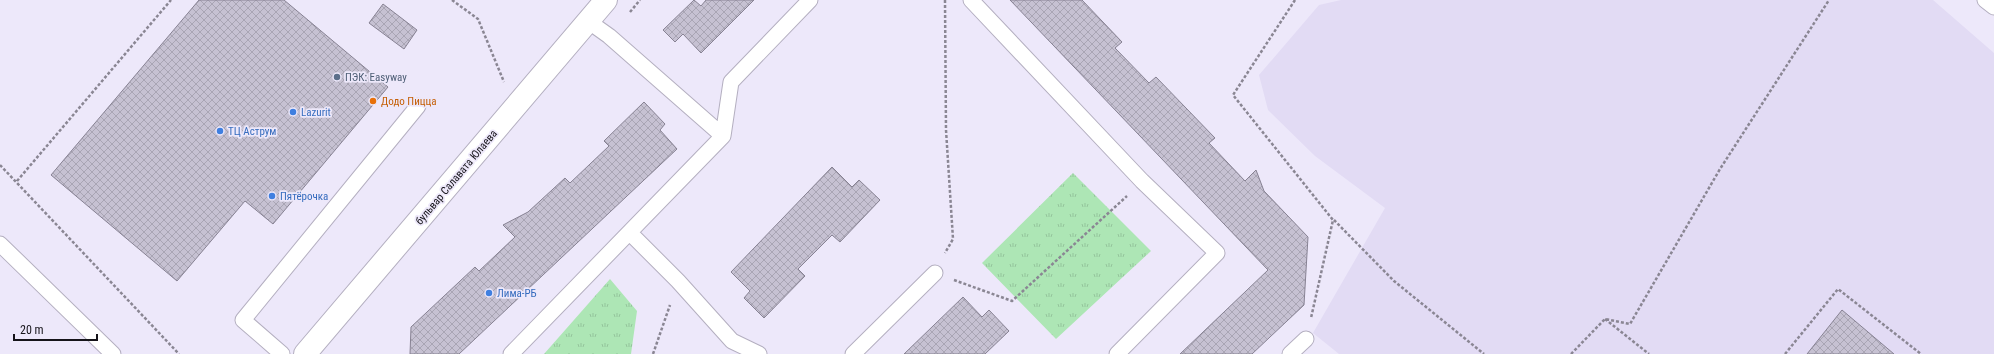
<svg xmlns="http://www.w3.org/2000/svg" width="1994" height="354" viewBox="0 0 1994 354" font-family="'Roboto Condensed',sans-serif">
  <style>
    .built { fill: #e2dbf4 }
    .park { fill: url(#park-tufts) }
    .building { fill: url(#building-cross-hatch); stroke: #878293 }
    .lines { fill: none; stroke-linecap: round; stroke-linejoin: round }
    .service-casing { stroke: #b4afc0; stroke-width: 17 }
    .tertiary-casing { stroke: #b4afc0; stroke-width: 24 }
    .path { stroke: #8a8693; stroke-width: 2.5; stroke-dasharray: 3 2; stroke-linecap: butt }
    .service { stroke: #fff; stroke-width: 15 }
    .tertiary { stroke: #fff; stroke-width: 22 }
    .service-dot { fill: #5c6f8a; stroke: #ede8fa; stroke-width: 1.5 }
    .food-dot { fill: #e8710a; stroke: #ede8fa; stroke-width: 1.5 }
    .shop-dot { fill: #3f7fe0; stroke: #ede8fa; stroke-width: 1.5 }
    .labels { text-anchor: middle; stroke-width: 3.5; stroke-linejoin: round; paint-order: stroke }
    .service-label { font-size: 11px; fill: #4e5e75; stroke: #ede8fa; text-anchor: start }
    .food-label { font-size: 11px; fill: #c56008; stroke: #ede8fa; text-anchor: start }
    .shop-label { font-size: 11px; fill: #366cbe; stroke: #ede8fa; text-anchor: start }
    .street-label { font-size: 11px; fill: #151319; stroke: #ede8fa }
  </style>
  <defs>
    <pattern id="park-tufts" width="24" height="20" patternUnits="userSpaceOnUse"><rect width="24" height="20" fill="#ade6b5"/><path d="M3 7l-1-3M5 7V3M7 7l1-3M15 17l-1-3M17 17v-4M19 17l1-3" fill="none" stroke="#94c49b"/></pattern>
    <pattern id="building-cross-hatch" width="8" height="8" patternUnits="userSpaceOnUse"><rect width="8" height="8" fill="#c6c1d2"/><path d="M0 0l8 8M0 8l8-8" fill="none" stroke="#a9a5b4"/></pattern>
  </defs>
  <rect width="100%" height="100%" fill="#ede8fa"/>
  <path class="built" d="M1341 0H1933L1994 53V354H1339L1313 333 1385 208 1315 156 1268 110 1259 75 1319 5Z"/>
  <path class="park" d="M1073 173 1151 251 1056 339 982 263Z
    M610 279 637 311 631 354H544Z"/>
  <path class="building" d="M199 0H284L388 87 273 224 245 201 177 281 51 175Z
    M694 0 701 6 706 0H754L701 53 683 34 675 42 663 30Z
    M1010 0H1082L1122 42 1115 48 1149 83 1156 77 1215 138 1209 143 1245 181 1256 170 1264 191 1308 237 1304 305 1252 354H1180L1268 270Z
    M383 4 417 30 404 49 369 23Z
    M644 102 665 124 660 130 677 149 459 354H410L411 327 475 267 479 271 515 237 503 225 528 212 565 178 570 183 609 146 604 141Z
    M832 167 852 187 859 180 880 200 840 242 832 235 798 269 805 276 764 318 744 298 750 291 731 272Z
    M963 297 982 317 989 310 1009 331 985 354H904Z
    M1842 310 1894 354H1807Z"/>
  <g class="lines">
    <defs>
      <path id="service" d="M971 0 1142 181 1217 253 1117 354
        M1985 0 1994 7
        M723 136 731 82 810 0
        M630 233 678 281 732 341 759 354
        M0 244 113 354
        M282 354 243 320 418 106
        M511 354 723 136 609 36 588 21
        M853 354 935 273
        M1290 354 1306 339"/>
      <path id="tertiary" d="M305 354 606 0"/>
    </defs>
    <use href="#service" class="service-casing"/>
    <use href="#tertiary" class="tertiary-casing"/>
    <path class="path" d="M452 0 478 19 504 82
      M945 0 946 130 953 239 945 253
      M1295 0 1233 95 1333 220 1311 318
      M630 12 640 0
      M0 165 179 354
      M17 181 171 0
      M1334 220 1394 281 1484 354
      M954 280 1012 301 1127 196
      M1605 319 1649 354
      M653 354 670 305
      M1571 354 1605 319 1630 324 1720 169 1829 0
      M1785 354 1838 289 1921 354"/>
    <use href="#service" class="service"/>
    <use href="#tertiary" class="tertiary"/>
  </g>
  <circle class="service-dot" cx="337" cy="77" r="4"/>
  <circle class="food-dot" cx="373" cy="101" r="4"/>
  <g class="shop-dot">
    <circle cx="293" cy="112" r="4"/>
    <circle cx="220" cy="131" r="4"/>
    <circle cx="272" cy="196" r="4"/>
    <circle cx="489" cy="293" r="4"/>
  </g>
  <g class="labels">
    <g class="service-label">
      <text x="345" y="81">ПЭК: Easyway</text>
    </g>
    <g class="food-label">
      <text x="381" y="105">Додо Пицца</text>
    </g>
    <g class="shop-label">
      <text x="301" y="116">Lazurit</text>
      <text x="228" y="135">ТЦ Аструм</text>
      <text x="280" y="200">Пятёрочка</text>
      <text x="497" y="297">Лима-РБ</text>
    </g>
    <g class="street-label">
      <text transform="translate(456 177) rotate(-50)" y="4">бульвар Салавата Юлаева</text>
    </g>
  </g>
  <path d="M14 334v6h83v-6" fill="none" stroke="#151319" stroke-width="2"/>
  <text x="20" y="334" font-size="12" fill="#151319" stroke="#ede8fa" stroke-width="3" paint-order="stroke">20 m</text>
</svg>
